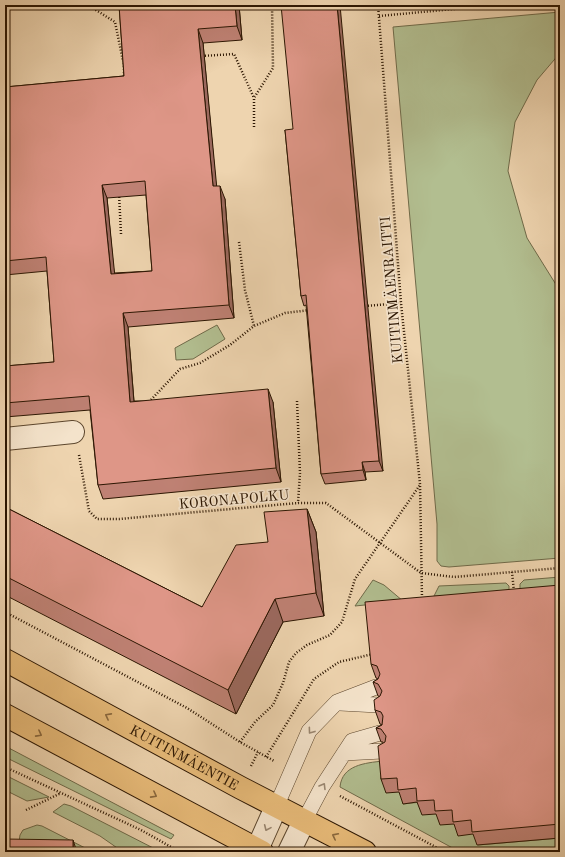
<svg xmlns="http://www.w3.org/2000/svg" width="565" height="857" viewBox="0 0 565 857" font-family="'Old Standard TT',serif">
  <style>
    .green { fill: #b2be90; stroke: #6f6a49 }
    .lines { fill: none; stroke-linecap: round; stroke-linejoin: round }
    .service-casing { stroke: #5c462d; stroke-width: 16 }
    .minor-casing { stroke: #5c462d; stroke-width: 24 }
    .tertiary-casing { stroke: #5c462d; stroke-width: 24 }
    .primary-casing { stroke: #2c1602; stroke-width: 24 }
    .path { stroke: #2c1602; stroke-width: 2.5; stroke-dasharray: 1 2; stroke-linecap: butt }
    .service { stroke: #f4e3cb; stroke-width: 15 }
    .minor { stroke: #f4e3cb; stroke-width: 22 }
    .tertiary { stroke: #f4e3cb; stroke-width: 22 }
    .primary { stroke: #e7ba78; stroke-width: 22 }
    .wall { fill: #bf8174; stroke: #2c1602; fill-rule: evenodd }
    .shaded-wall { fill: #9b695e; stroke: #2c1602 }
    .building { fill: #de9687; stroke: #2c1602; fill-rule: evenodd }
    .oneway { stroke: #8a683d }
    .oneway2 { stroke: #9a8771 }
    .labels { text-anchor: middle; stroke-width: 3.5; stroke-linejoin: round; paint-order: stroke }
    .street-label { font-size: 14px; fill: #2c1602; stroke: #f4e3cb }
  </style>
  <rect width="100%" height="100%" fill="#eed4af"/>
  <filter id="stains"><feTurbulence type="fractalNoise" baseFrequency=".005" numOctaves="4"/><feColorMatrix values="0 0 0 0 .2 0 0 0 0 .09 0 0 0 0 .02 0 0 0 .5 -.17"/></filter>
  <radialGradient id="worn" r=".72"><stop offset=".6" stop-color="#630" stop-opacity="0"/><stop offset="1" stop-color="#630" stop-opacity=".3"/></radialGradient>
  <path class="green" d="M560 12V53L537 80 515 122 508 171 527 238 560 291V558L449 567 441 566 437 561V524L393 27Z
    M5 296 9 345H5Z
    M217 325 225 339 193 359 176 360 175 348Z
    M560 577V599L520 590V584L524 580Z
    M373 580 384 585 403 601 355 606Z
    M506 583 509 586V596H434L439 586Z
    M5 746 174 835 171 839 5 757Z
    M383 761 402 792 403 804 421 802 477 834 478 845 560 838V852H460L340 787C342 765 365 763 383 761Z
    M5 775 49 797 27 801 5 790Z
    M64 804 71 806 161 852H123L100 836 53 812Z
    M37 825 42 826 93 852H76V849H18L20 835 23 830Z"/>
  <g class="lines">
    <defs>
      <path id="service" d="M340 703 378 705
        M344 753 382 751
        M276 807 309 731 337 702 376 687
        M304 821 322 787 352 741 380 733"/>
      <path id="minor" d="M5 439 73 432"/>
      <path id="tertiary" d="M256 852 276 807
        M289 852 304 821"/>
      <g id="primary">
        <path id="s1" d="M5 660 241 788 365 852"/>
        <path d="M5 715 262 852"/>
      </g>
    </defs>
    <use href="#service" class="service-casing"/>
    <use href="#minor" class="minor-casing"/>
    <use href="#tertiary" class="tertiary-casing"/>
    <use href="#primary" class="primary-casing"/>
    <path class="path" d="M88 5 115 22 123 61
      M378 5 401 303 420 484 422 599
      M379 16 497 5
      M202 56 234 54 254 98
      M124 63V78
      M254 127V98L273 68 272 5
      M119 194 121 234
      M239 242 245 290 254 326
      M365 306 401 303
      M297 401 300 473 298 503
      M149 402 180 369 200 363 230 345 254 326 285 313 310 310
      M79 455 89 511 97 519H119L298 503H326L421 573 454 577 560 568
      M512 572 514 592
      M5 612 187 708 240 742 274 761
      M240 742 255 722 273 705 283 683 289 662 296 653 307 645 330 635 342 622 355 579 420 485
      M266 757 314 679 339 662 373 654
      M251 766 258 752
      M5 767 141 830 180 852
      M340 796 445 852
      M26 810 61 793"/>
    <use href="#service" class="service"/>
    <use href="#minor" class="minor"/>
    <use href="#tertiary" class="tertiary"/>
    <use href="#primary" class="primary"/>
  </g>
  <path class="wall" d="M119 5H239L242 40 203 43 216 186 225 199 234 318 128 327 134 401 273 402 281 482 103 499 98 485 90 410 5 417V366L54 362 47 271 5 275V87L124 76ZM146 195 152 271 114 273 107 198Z
    M285 130 383 471 365 472 366 480 325 484 321 474 306 305 304 306 301 296Z
    M5 507 202 607 268 542 307 509 316 532 324 616 283 622 236 714 5 595Z
    M560 585V838L477 845 473 834 458 836 454 824 440 825 436 814 422 815 417 802 403 804 399 792 386 793 381 779 383 742H381L376 728 382 725 380 724 375 710 380 697 378 696 373 682 378 679 376 678 371 664Z"/>
  <path class="shaded-wall" d="M235 5H239L242 40 237 26Z
    M337 5H340L383 471 379 461Z
    M198 29 203 43 218 200 213 186Z
    M102 185 107 198 116 287 111 274Z
    M220 186 225 199 234 318 229 305Z
    M123 313 128 327 135 415 130 402Z
    M268 389 273 402 281 482 276 468Z
    M362 462 365 472 366 480 363 470Z
    M307 509 316 532 324 616 316 593Z
    M275 599 283 622 236 714 228 690Z
    M73 840 76 849V852H73Z"/>
  <path class="building" d="M119 5H235L237 26 198 29 213 186H220L229 305 123 313 130 402 268 389 276 468 98 485 89 396 5 403V366L54 362 46 257 5 261V87L124 76ZM145 181 152 271 111 274 102 185Z
    M281 5H337L379 461 362 462 363 470 321 474 306 295 301 296 285 130 293 129Z
    M5 507 202 607 236 545 268 542 264 512 307 509 316 593 275 599 228 690 5 576Z
    M560 585V824L472 832 471 820 453 822 452 810 435 811 434 800 417 801 416 788 398 790 397 778 381 779 378 746 385 742 386 736 381 729 376 728 382 725 383 716 381 712 375 710 374 700 380 696 382 691 378 684 373 682 378 679 380 674 377 666 371 664 365 602Z
    M5 839 73 840V852H5Z"/>
  <defs><path id="oneway-chevron" d="M-2-3.5L2.5 0L-2 3.5" fill="none" stroke-width="1.6" stroke-linecap="round" stroke-linejoin="round"/></defs>
  <g class="oneway">
    <use href="#oneway-chevron" transform="translate(108 716) rotate(-152)"/>
    <use href="#oneway-chevron" transform="translate(39 734) rotate(28)"/>
    <use href="#oneway-chevron" transform="translate(154 795) rotate(28)"/>
    <use href="#oneway-chevron" transform="translate(335 836) rotate(-153)"/>
  </g>
  <g class="oneway2">
    <use href="#oneway-chevron" transform="translate(311 731) rotate(126)"/>
    <use href="#oneway-chevron" transform="translate(323 786) rotate(-59)"/>
    <use href="#oneway-chevron" transform="translate(267 828) rotate(114)"/>
  </g>
  <g class="labels">
    <g class="street-label">
      <text transform="translate(391 290) rotate(-95)" y="5">KUITINMÄENRAITTI</text>
      <text transform="translate(234 499) rotate(-5)" y="5">KORONAPOLKU</text>
      <text dy="5" stroke="none"><textPath href="#s1" startOffset="204">KUITINMÄENTIE</textPath></text>
    </g>
  </g>
  <rect width="565" height="857" fill="none" stroke="#eed4af" stroke-width="20"/>
  <rect x="6" y="6" width="553" height="845" fill="none" stroke="#2c1602" stroke-width="2"/>
  <rect x="10" y="10" width="545" height="837" fill="none" stroke="#2c1602"/>
  <rect width="100%" height="100%" filter="url(#stains)"/>
  <rect width="100%" height="100%" fill="url(#worn)"/>
</svg>
